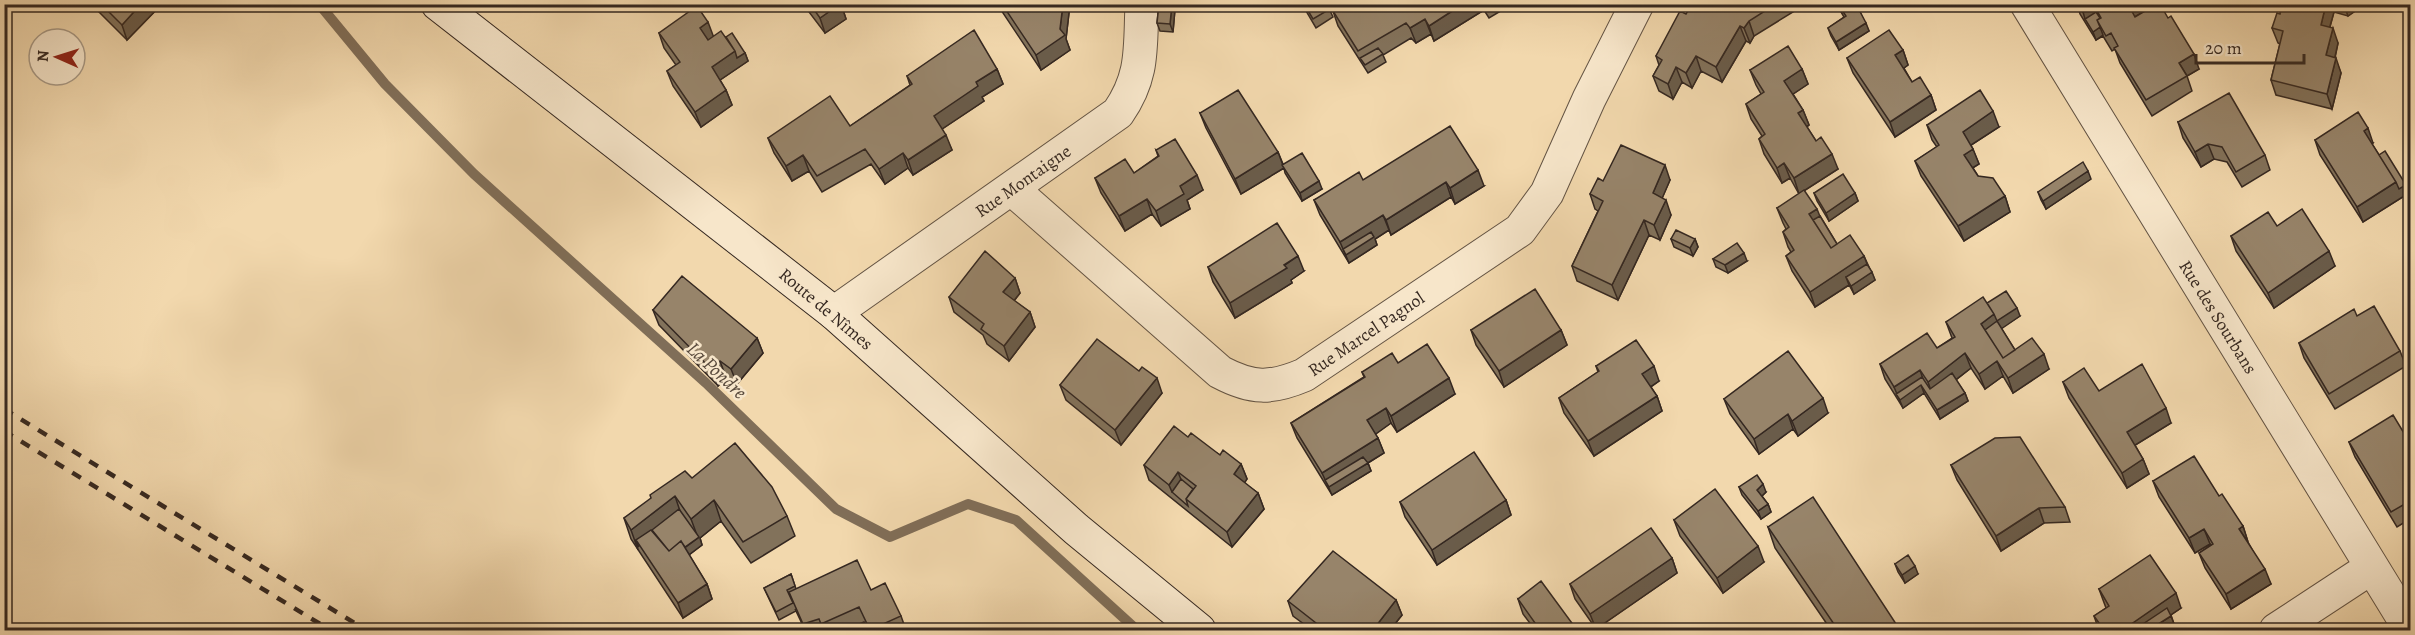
<svg xmlns="http://www.w3.org/2000/svg" width="2415" height="635" viewBox="0 0 2415 635" font-family="Alegreya,serif">
  <style>
    .lines { fill: none; stroke-linecap: round; stroke-linejoin: round }
    .stream { stroke: #806e58; stroke-width: 10 }
    .street-casing { stroke: #645444; stroke-width: 35 }
    .secondary-casing { stroke: #352821; stroke-width: 35 }
    .street { stroke: #f7e6ca; stroke-width: 33 }
    .secondary { stroke: #f7e6ca; stroke-width: 33 }
    .rail { stroke: #352821; stroke-width: 4.5; stroke-dasharray: 10 10; stroke-linecap: butt }
    .wall { fill: #82725b; stroke: #352821; stroke-width: 1.5 }
    .shaded-wall { fill: #6a5c4a; stroke: #352821; stroke-width: 1.5 }
    .building { fill: #97846a; stroke: #352821; stroke-width: 1.5 }
    .labels { text-anchor: middle; stroke-width: 5; stroke-linejoin: round; paint-order: stroke }
    .street-label { font-size: 18px; fill: #352821; stroke: #f7e6ca }
    .water-label { font-size: 20px; font-style: italic; fill: #5a4b3d; stroke: #f7e6ca }
  </style>
  <rect width="100%" height="100%" fill="#f2d8ad"/>
  <filter id="stains"><feTurbulence type="fractalNoise" baseFrequency=".00333" numOctaves="4"/><feColorMatrix values="0 0 0 0 .2 0 0 0 0 .09 0 0 0 0 .02 0 0 0 .5 -.17"/></filter>
  <radialGradient id="worn" r=".72"><stop offset=".6" stop-color="#630" stop-opacity="0"/><stop offset="1" stop-color="#630" stop-opacity=".3"/></radialGradient>
  <g class="lines">
    <path class="stream" d="M319 4 385 84 474 174 706 383 836 509 890 537 968 504 1016 520 1137 630"/>
    <defs>
      <path id="street" d="M2027 4 2410 629
        M1012 189 1220 372C1252 389 1271 389 1304 375L1520 230 1547 193 1589 99 1637 4
        M834 313 1118 113C1144 76 1140 48 1142 4
        M2276 630 2372 567"/>
      <path id="secondary" d="M438 4 834 313 1076 529 1199 630"/>
    </defs>
    <use href="#street" class="street-casing"/>
    <use href="#secondary" class="secondary-casing"/>
    <use href="#street" class="street"/>
    <use href="#secondary" class="secondary"/>
    <path class="rail" d="M4 409 366 630
      M4 431 330 630"/>
  </g>
  <path class="wall" d="M91 4H158L159 7 127 40Z
    M807 4H841L846 19 825 33 809 12Z
    M999 4H1070L1066 39 1070 50 1041 70 1001 10Z
    M1159 4H1174L1175 9 1173 32 1160 31 1157 23Z
    M1302 4H1327L1333 17 1316 28Z
    M1344 4H1509V6L1489 18 1484 10 1434 41 1431 34 1416 43 1411 38 1383 55 1386 62 1368 73 1338 26 1333 11Z
    M1707 4H1806L1754 36 1750 43 1746 41 1722 82 1701 71 1692 88 1682 82 1673 99 1659 91 1653 76 1659 65 1656 56 1686 14 1706 7Z
    M1856 4 1869 31 1839 50 1831 36 1828 28 1844 17 1837 5Z
    M2077 4H2146L2148 9 2139 15 2199 69 2187 76 2192 91 2152 116 2120 63 2115 49 2112 51 2103 36 2096 40 2080 14Z
    M2282 4H2364L2348 16 2334 12 2330 27 2338 43 2335 58 2341 73 2332 109 2276 95 2271 80 2280 44 2278 43 2272 28 2280 14Z
    M659 33 726 37 745 53 748 61 720 80 726 90 732 105 701 127 673 86 667 71 676 65 664 48Z
    M1903 50 1908 65 1904 68 1912 82 1931 95 1936 110 1895 137 1853 73 1847 58Z
    M997 69 1003 84 982 97 984 101 942 129 952 150 913 175 908 168 885 184 871 164 822 192 809 171 792 181 774 153 768 138 850 126 910 85 907 76Z
    M1802 69 1808 84 1793 94 1803 110 1809 125 1807 127 1816 141 1838 169 1799 194 1790 178 1782 183 1764 154 1759 139 1762 136 1751 119 1746 104 1761 94 1756 85 1750 70Z
    M2410 69V86L2405 72Z
    M1200 113 1278 152 1283 164 1322 189 1302 201 1285 173 1284 168 1241 194 1206 128Z
    M2178 122 2265 155 2270 170 2242 187 2227 162 2214 159 2201 167 2183 138Z
    M1927 125 1999 127 1971 145 1979 164 1973 168 1978 176 2005 196 2010 212 1964 241 1921 176 1915 161 1937 147 1932 140Z
    M2315 140 2373 143 2372 144 2379 155 2409 193 2363 222 2320 155Z
    M1156 150 1203 190 1187 200 1190 209 1161 226 1152 214 1125 231 1101 193 1095 178 1134 173 1158 156Z
    M2091 179 2046 209 2041 200 2038 192Z
    M1363 180 1484 186 1455 204 1451 197 1391 235 1389 230 1375 239 1377 245 1349 263 1320 215 1314 200Z
    M1670 180 1662 198 1671 215 1660 240 1649 235 1618 300 1577 281 1572 266 1598 211 1595 209 1590 194 1603 181Z
    M1814 193H1855L1858 201 1829 221 1817 201Z
    M1777 208 1820 216 1837 244 1864 256 1875 280 1854 294 1849 285 1815 307 1792 271 1786 256 1791 252 1788 247 1783 232 1786 229 1783 223Z
    M2277 226 2335 266 2274 308 2236 251 2231 236Z
    M1671 239H1695L1698 247 1693 256 1674 247Z
    M1713 259 1747 261 1728 273 1716 267Z
    M1208 267 1304 271 1291 280 1292 283 1235 318 1213 282Z
    M1015 278 1020 293 1014 301 1030 312 1035 327 1009 361 987 344 983 335 954 312 949 297Z
    M1987 303 2020 316 2001 328 2015 350 2049 369 2013 393 2003 376 1985 389 1971 368 1956 380 1965 393 1968 401 1940 419 1924 393 1903 408 1885 379 1880 364 1937 348 1952 338 1946 322Z
    M653 310 757 338 763 353 737 384 726 377 718 386 659 325Z
    M2357 316 2400 351 2406 366 2335 409 2304 358 2299 343Z
    M1471 330H1561L1567 345 1504 387 1476 345Z
    M1398 363 1455 394 1397 432 1391 423 1375 434 1378 438 1384 453 1368 463 1371 471 1332 495 1297 438 1291 423 1364 377 1362 372Z
    M1596 366 1659 381 1651 387 1657 396 1662 411 1594 456 1564 413 1559 398 1598 372Z
    M1139 371 1162 393 1121 445 1066 400 1060 385Z
    M2063 382 2099 391 2171 423 2135 445 2143 459 2149 474 2127 488 2069 398Z
    M1724 399 1828 413 1798 436 1793 429 1759 454 1730 414Z
    M1188 437 1220 455 1241 464 1247 479 1244 483 1258 493 1264 509 1232 547 1149 480 1144 465Z
    M2349 442 2410 443V519L2397 527 2355 457Z
    M1951 465 2065 507 2070 522 2044 523 2001 551 1957 480Z
    M692 478 787 516 795 536 751 563 721 521 700 538 702 545 689 555 707 584 712 599 683 618 631 539 624 518Z
    M2153 481 2219 496 2243 526 2248 542 2271 584 2231 609 2205 568 2199 553 2211 545 2210 544 2195 553 2159 497Z
    M1739 487 1766 492 1762 496 1768 504 1771 512 1761 519 1742 495Z
    M1506 500 1511 515 1437 565 1405 517 1400 502Z
    M1674 520 1764 562 1723 593 1680 536Z
    M1768 527 1900 630H1831L1775 548Z
    M1672 558 1677 573 1596 629 1575 599 1570 584Z
    M1895 564 1918 574 1905 583 1898 572Z
    M791 574 796 589 871 590 901 616 906 630H868L864 622 845 630H805L795 609 796 611 779 620 764 588Z
    M2099 589 2181 608 2171 615 2174 624 2164 630H2099L2094 616 2106 608Z
    M1518 599 1577 630H1535L1523 614Z
    M1396 600 1402 615 1390 630H1312L1293 616 1288 601Z"/>
  <path class="shaded-wall" d="M141 4H158L159 7 127 40 122 25Z
    M840 4H841L846 19 825 33 820 18Z
    M1063 4H1070L1066 39 1070 50 1041 70 1036 55 1060 29Z
    M1172 4H1174L1175 9 1173 32 1170 24Z
    M1463 4H1482L1484 10 1434 41 1429 26Z
    M2128 4H2146L2148 9 2133 18Z
    M2326 4H2331L2334 12 2326 40 2321 25Z
    M2350 4H2364V5L2348 16 2345 8Z
    M2094 5 2099 20 2085 19 2083 12Z
    M1425 19 1431 34 1416 43 1410 28Z
    M1749 21 1754 36 1750 43 1744 28Z
    M708 22 714 38 705 44 700 28Z
    M1866 23 1869 31 1839 50 1836 42Z
    M1740 26 1746 41 1722 82 1716 67Z
    M2100 27 2103 35 2096 40 2093 32Z
    M2333 28 2338 43 2332 70 2326 55Z
    M1903 50 1908 65 1901 70 1895 55Z
    M735 51 745 53 748 61 717 82 712 67Z
    M2194 54 2199 69 2187 76 2179 63Z
    M1696 56 1701 71 1692 88 1686 73Z
    M2336 58 2341 73 2332 109 2327 94Z
    M1676 67 1682 82 1673 99 1668 84Z
    M997 69 1003 84 982 97 984 101 939 131 934 116 976 82Z
    M1802 69 1808 84 1790 96 1784 81Z
    M726 90 732 105 701 127 695 112Z
    M1931 95 1936 110 1895 137 1890 122Z
    M1803 110 1809 125 1804 128 1798 113Z
    M1993 111 1999 127 1968 147 1963 132Z
    M2368 128 2373 143 2369 146 2364 131Z
    M946 135 952 150 913 175 908 160Z
    M2208 144 2214 159 2201 167 2195 152Z
    M1973 149 1979 164 1969 170 1964 155Z
    M1278 152 1284 168 1241 194 1235 179Z
    M903 153 908 168 885 184 879 169Z
    M1832 154 1838 169 1799 194 1794 178Z
    M803 155 809 171 792 181 786 166Z
    M1784 163 1790 178 1782 183 1777 168Z
    M1665 165 1670 180 1658 208 1653 193Z
    M1478 170 1484 186 1455 204 1450 188Z
    M2088 171 2091 179 2046 209 2043 201Z
    M1197 175 1203 190 1187 200 1190 209 1161 226 1156 211 1180 186Z
    M1319 181 1322 189 1302 201 1300 193Z
    M1446 182 1451 197 1391 235 1386 220Z
    M2396 182 2406 185 2409 193 2363 222 2357 207Z
    M1855 193 1858 201 1829 221 1826 213Z
    M2005 196 2010 212 1964 241 1958 226Z
    M1147 199 1152 214 1125 231 1119 216Z
    M1666 200 1671 215 1660 240 1654 225Z
    M1817 209 1823 224 1812 221 1809 214Z
    M1383 215 1389 230 1375 239 1377 245 1349 263 1340 242Z
    M1644 220 1649 235 1618 300 1612 285Z
    M1695 239 1698 247 1693 256 1690 248Z
    M2329 251 2335 266 2274 308 2268 293Z
    M1744 253 1747 261 1728 273 1725 265Z
    M1298 256 1304 271 1291 280 1292 283 1235 318 1230 303Z
    M1864 256 1870 272 1846 277 1849 285 1815 307 1810 292Z
    M1872 272 1875 280 1854 294 1851 286Z
    M1015 278 1020 293 1009 307 1003 292Z
    M2017 308 2020 316 1988 338 1981 324 1994 314Z
    M1030 312 1035 327 1009 361 1004 346Z
    M1561 330 1567 345 1504 387 1499 371Z
    M757 338 763 353 737 384 731 369Z
    M1965 353 1971 368 1933 397 1928 382Z
    M2044 354 2049 369 2013 393 2008 378Z
    M720 361 726 377 718 386 712 370Z
    M1997 361 2003 376 1985 389 1979 374Z
    M1654 366 1659 381 1647 389 1642 374Z
    M1920 370 1925 385H1921L1924 393 1903 408 1894 387Z
    M1157 378 1162 393 1121 445 1115 430Z
    M1449 378 1455 394 1397 432 1391 416Z
    M1965 393 1968 401 1940 419 1937 410Z
    M1657 396 1662 411 1594 456 1588 441Z
    M1823 398 1828 413 1798 436 1792 421Z
    M1386 408 1391 423 1373 436 1367 420Z
    M2166 408 2171 423 2132 447 2127 432Z
    M1788 414 1793 429 1759 454 1754 439Z
    M1378 438 1384 453 1361 467 1368 463 1371 471 1332 495 1322 473Z
    M2143 459 2149 474 2127 488 2122 473Z
    M1241 464 1247 479 1240 490 1234 474Z
    M1178 472 1184 487 1172 492 1169 485Z
    M1763 484 1766 492 1760 498 1757 490Z
    M1258 493 1264 509 1232 547 1227 532Z
    M675 496 682 517 636 540 639 547 636 542 638 550 631 530Z
    M714 500 721 521 700 538 702 545 674 566 671 558 698 538 691 519Z
    M1506 500 1511 515 1437 565 1432 550Z
    M1768 504 1771 512 1761 519 1758 511Z
    M2039 508 2044 523 2001 551 1996 536Z
    M2243 526 2248 542 2239 529Z
    M2204 529 2210 544 2195 553 2189 538Z
    M1758 546 1764 562 1723 593 1717 578Z
    M1672 558 1677 573 1596 629 1590 614Z
    M1915 566 1918 574 1905 583 1902 575Z
    M2265 569 2271 584 2231 609 2226 594Z
    M707 584 712 599 683 618 678 603Z
    M2176 593 2181 608 2148 630H2124V629Z
    M1396 600 1402 615 1390 630H1373Z
    M2171 616 2174 624 2164 630H2149Z"/>
  <path class="building" d="M101 4H141L122 25Z
    M810 4H840L820 18Z
    M1002 4H1063L1060 29 1065 35 1036 55Z
    M1159 4H1172L1170 24 1157 23Z
    M1304 4H1327L1330 9 1313 19Z
    M1344 4H1463L1429 26 1425 19 1410 28 1406 23 1358 51 1333 11Z
    M1692 4H1701L1706 7 1707 4H1776L1749 21 1744 28 1740 26 1716 67 1696 56 1686 73 1676 67 1668 84 1653 76 1662 60 1656 56 1680 11 1686 14Z
    M1838 4H1856L1866 23 1836 42 1828 28 1846 16Z
    M2078 4H2128L2135 17 2157 4H2160L2168 18 2171 16 2194 54 2179 63 2187 76 2146 100 2114 48 2118 46 2111 33 2106 36 2097 20 2101 18 2094 5 2083 12Z
    M2282 4H2326L2321 25 2333 28 2326 55 2336 58 2327 94 2271 80 2283 31 2272 28 2277 13 2280 14Z
    M2332 4H2350L2345 8Z
    M697 6 708 22 700 28 708 40 721 31 735 51 712 67 726 90 695 112 667 71 680 62 659 33Z
    M2096 12 2100 18 2097 20 2100 27 2093 32 2085 19Z
    M974 30 997 69 976 82 978 86 934 116 946 135 908 160 903 153 879 169 865 149 817 176 803 155 786 166 768 138 830 96 850 126 912 84 907 76Z
    M1889 30 1903 50 1895 55 1912 82 1920 77 1931 95 1890 122 1847 58Z
    M732 33 745 53 737 58 735 51 726 37Z
    M1788 46 1802 69 1784 81 1803 110 1798 113 1816 141 1821 137 1832 154 1794 178 1784 163 1777 168 1759 139 1765 134 1746 104 1764 92 1750 70Z
    M1378 48 1383 54 1365 65 1360 58Z
    M2410 69V80L2405 72Z
    M1238 90 1278 152 1235 179 1200 113Z
    M1980 90 1993 111 1963 132 1973 149 1964 155 1978 176 1993 178 2005 196 1958 226 1915 161 1939 145 1927 125Z
    M2229 93 2265 155 2236 172 2222 147 2208 144 2195 152 2178 122Z
    M2358 112 2368 128 2364 131 2396 182 2357 207 2315 140Z
    M1450 126 1478 170 1450 188 1446 182 1386 220 1383 215 1340 242 1314 200 1359 172 1363 180Z
    M1175 139 1197 175 1180 186 1184 194 1156 211 1147 199 1119 216 1095 178 1125 159 1134 173 1159 156 1156 150Z
    M1621 145 1665 165 1653 193 1666 200 1654 225 1644 220 1612 285 1572 266 1603 201 1590 194 1598 178 1603 181Z
    M2385 151 2406 185 2399 189 2396 182 2379 155Z
    M1302 153 1319 181 1300 193 1282 165Z
    M2083 162 2088 171 2043 201 2038 192Z
    M1843 174 1855 193 1826 213 1814 193Z
    M1804 190 1817 209 1809 214 1831 248 1850 235 1864 256 1810 292 1786 256 1794 250 1783 232 1789 227 1777 208Z
    M2302 209 2329 251 2268 293 2231 236 2268 212 2277 226Z
    M1820 216 1837 244 1831 248 1813 220Z
    M1277 223 1298 256 1284 265 1287 268 1230 303 1208 267Z
    M1676 230 1695 239 1690 248 1671 239Z
    M1371 232 1374 237 1346 255 1343 249Z
    M1737 243 1744 253 1725 265 1713 259Z
    M985 251 1015 278 1003 292 1030 312 1004 346 981 329 984 324 949 297Z
    M1867 264 1872 272 1851 286 1846 277Z
    M682 276 757 338 731 369 720 361 712 370 653 310Z
    M1535 289 1561 330 1499 371 1471 330Z
    M2006 291 2017 308 1997 321 1994 314 1987 303Z
    M1983 297 1994 314 1981 324 2003 358 2032 338 2044 354 2008 378 1997 361 1979 374 1965 353 1928 382 1920 370 1894 387 1880 364 1927 333 1937 348 1955 337 1946 322Z
    M2374 306 2400 351 2329 394 2299 343 2354 309 2357 316Z
    M1997 321 2015 350 2003 358 1985 330Z
    M1097 339 1139 371 1142 367 1157 378 1115 430 1060 385Z
    M1636 340 1654 366 1642 374 1657 396 1588 441 1559 398 1599 371 1596 366Z
    M1427 344 1449 378 1391 416 1386 408 1367 420 1378 438 1322 473 1291 423 1365 377 1362 372 1392 353 1398 363Z
    M1788 351 1823 398 1792 421 1788 414 1754 439 1724 399Z
    M2142 364 2166 408 2127 432 2143 459 2122 473 2063 382 2084 368 2099 391Z
    M1952 373 1965 393 1937 410 1921 385 1900 400 1896 394 1922 377 1930 389Z
    M2393 415 2410 443V501L2391 512 2349 442Z
    M1174 426 1188 437 1191 433 1220 455 1223 450 1241 464 1234 474 1258 493 1227 532 1186 499 1196 486 1178 472 1169 485 1144 465Z
    M2020 437 2065 507 2039 508 1996 536 1951 465 1995 438Z
    M735 443 772 487 787 516 743 542 714 500 691 519 675 496 631 530 624 518 651 498 650 495 685 471 692 478Z
    M1474 452 1506 500 1432 550 1400 502Z
    M2194 456 2219 496 2222 494 2243 526 2239 529 2265 569 2226 594 2199 553 2213 544 2204 529 2189 538 2153 481Z
    M1363 457 1368 463 1329 487 1325 480Z
    M1757 475 1763 484 1757 490 1768 504 1758 511 1739 487Z
    M1181 479 1193 489 1186 499 1188 506 1172 492Z
    M1715 489 1758 546 1717 578 1674 520Z
    M1813 497 1900 630H1838L1768 527Z
    M679 509 699 537 685 547 681 541 669 551 652 530Z
    M1651 528 1672 558 1590 614 1570 584Z
    M651 530 669 551 681 541 707 584 678 603 636 540Z
    M1333 551 1396 600 1373 630H1325L1288 601Z
    M1908 555 1915 566 1902 575 1895 564Z
    M2150 555 2176 593 2124 629 2125 630H2104L2094 616 2109 606 2099 589Z
    M857 560 871 590 885 583 901 616 870 630 859 607 821 624 819 619 803 624 789 592Z
    M791 574 795 586 787 590 793 603 776 612 764 588Z
    M1541 581 1577 630H1540L1518 599Z
    M2167 608 2171 616 2149 630H2134Z
    M43 626 50 630H41Z"/>
  <g class="labels">
    <g class="street-label">
      <text transform="translate(1023 181) rotate(-35)" y="6">Rue Montaigne</text>
      <text transform="translate(826 309) rotate(40)" y="6">Route de Nîmes</text>
      <text transform="translate(2218 317) rotate(58)" y="6">Rue des Sourbans</text>
      <text transform="translate(1366 334) rotate(-34)" y="6">Rue Marcel Pagnol</text>
    </g>
    <g class="water-label">
      <text transform="translate(717 370) rotate(43)" y="7">La Pondre</text>
    </g>
  </g>
  <rect width="2415" height="635" fill="none" stroke="#f2d8ad" stroke-width="24"/>
  <rect x="6" y="6" width="2403" height="623" fill="none" stroke="#352821" stroke-width="3"/>
  <rect x="12" y="12" width="2391" height="611" fill="none" stroke="#352821" stroke-width="1.5"/>
  <g transform="translate(57 57) rotate(273)"><circle r="28" fill="#f7e6ca" stroke="#a99a86" stroke-width="1.5"/>
  <path d="M0-4.5L10 22L0 15L-10 22Z" fill="#8f2418"/>
  <text y="-9" font-size="16" font-weight="bold" text-anchor="middle" fill="#352821">N</text>
  </g>
  <path d="M2196 54v9h108v-9" fill="none" stroke="#352821" stroke-width="3"/>
  <text x="2205" y="54" font-size="18" fill="#352821" stroke="#f7e6ca" stroke-width="4.5" paint-order="stroke">20 m</text>
  <rect width="100%" height="100%" filter="url(#stains)"/>
  <rect width="100%" height="100%" fill="url(#worn)"/>
</svg>
